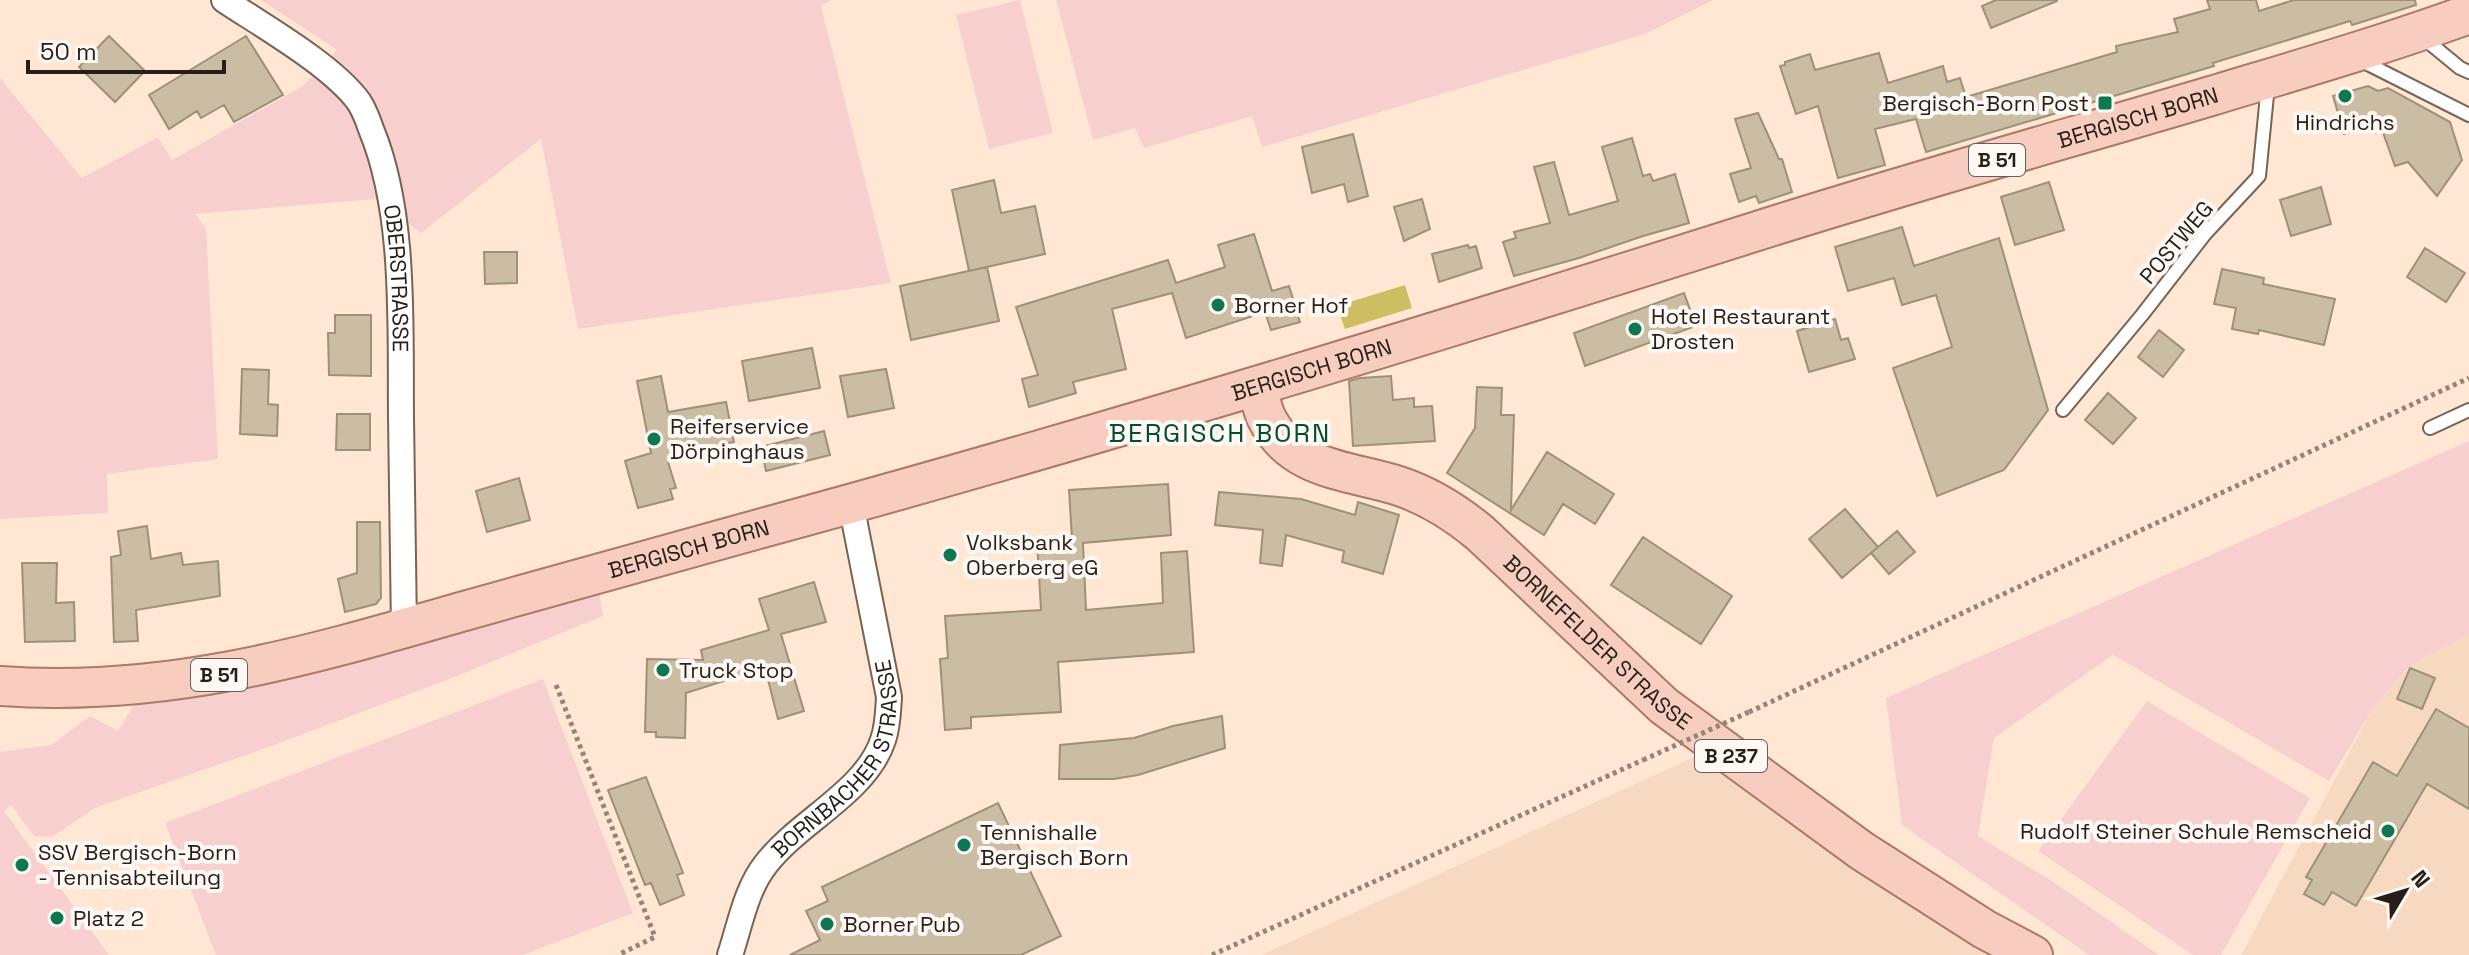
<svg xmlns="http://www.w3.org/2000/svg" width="2469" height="955" viewBox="0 0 2469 955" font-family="'Space Grotesk',sans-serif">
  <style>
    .built { fill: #f7d9c1 }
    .green { fill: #f7cfce }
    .water { fill: #cdbe61 }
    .building { fill: #cbbca4; stroke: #9e9079; stroke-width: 2 }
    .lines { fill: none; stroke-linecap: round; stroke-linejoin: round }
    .service-casing { stroke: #796454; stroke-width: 16 }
    .minor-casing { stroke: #796454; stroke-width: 28 }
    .primary-casing { stroke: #ab7a68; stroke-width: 42 }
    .path { stroke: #958578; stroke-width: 5; stroke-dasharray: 4 4; stroke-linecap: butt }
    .service { stroke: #fff; stroke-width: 12 }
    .minor { stroke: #fff; stroke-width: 24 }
    .primary { stroke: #f7cdbf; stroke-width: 38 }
    .path-bridge { stroke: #958578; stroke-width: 5; stroke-dasharray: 4 4; stroke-linecap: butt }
    .poi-dot { fill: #0d7750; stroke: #fdf8f4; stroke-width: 3 }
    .labels { text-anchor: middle; stroke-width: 8; stroke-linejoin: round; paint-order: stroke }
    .shield { fill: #fdf8f4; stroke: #665f59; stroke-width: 2 }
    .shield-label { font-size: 20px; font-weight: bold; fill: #261e17 }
    .poi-label { font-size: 22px; fill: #261e17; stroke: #fdf8f4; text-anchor: start }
    .street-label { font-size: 22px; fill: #261e17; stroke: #fdf8f4 }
    .quarter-label { font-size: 26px; letter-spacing: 2px; fill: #044c32; stroke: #fdf8f4 }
  </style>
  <rect width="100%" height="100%" fill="#ffe7d4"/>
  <path class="built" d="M2469 635V955H2241L2373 708 2409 666Z
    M1738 737 2044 955H1261Z"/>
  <path class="green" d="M261 0H831L821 6 891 283 578 329 541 139 421 233 375 199 195 214 206 228 218 459 107 474 108 513 0 519V78L82 178 158 137 172 160 303 86 337 50Z
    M1020 0 1053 133 989 149 956 15Z
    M1056 0H1713L1645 34 1262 147 1252 116 1144 148 1135 128 1093 140Z
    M2469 441V635L2409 666 2373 708 2329 781 2113 655 1994 738 1978 836 2055 883 2159 955H2089L1902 825 1886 698Z
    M599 591 603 616 457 676 277 744 95 808 52 837 34 836 11 805 4 811 109 955H0V752L51 745 90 716 118 731 143 689Z
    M543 679 633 913 523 955H216L165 823Z
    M2147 701 2310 798 2221 955H2193L2038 851Z"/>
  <path class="water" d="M1405 285 1412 308 1345 329 1337 306Z"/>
  <path class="building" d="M1996 0H2057V1L1991 28 1982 6Z
    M2207 0H2256L2259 11 2294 0H2415L2416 5 2352 25 2350 21 2213 63 2214 66 1926 152 1916 119 1875 129 1885 165 1838 178 1818 106 1796 114 1780 66 1785 65V62L1810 54 1815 70 1879 53 1888 83 1943 66 1947 82 1960 78 1966 97 2117 52 2116 46 2178 32 2174 19 2210 9Z
    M109 36 145 71 115 102 79 67Z
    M246 36 283 95 234 122 224 105 201 118 197 111 169 129 149 95Z
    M2368 86 2378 91 2388 88 2450 122 2462 160 2437 196 2408 162 2395 166 2382 130 2375 133 2372 125 2344 134 2333 96Z
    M1758 113 1779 159H1782L1792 192 1759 203 1756 196 1739 202 1730 174 1751 168 1735 119Z
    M1353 134 1368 196 1348 202 1344 184 1312 193 1302 147Z
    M1632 138 1643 176 1650 174 1653 181 1675 174 1689 223 1643 236 1579 258 1514 276 1503 242 1516 238 1514 232 1550 223 1534 167 1554 162 1569 215 1618 201 1602 147Z
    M994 180 1001 213 1035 206 1045 254 969 271 952 190Z
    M2049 182 2064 230 2015 245 2001 197Z
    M2321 187 2331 224 2291 236 2280 200Z
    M1422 199 1430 229 1404 241 1394 207Z
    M1902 227 1914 266 1999 238 2048 410 2004 470 1937 496 1893 368 1952 347 1936 295 1902 305 1894 278 1848 291 1835 247Z
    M1254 234 1272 291 1289 286 1300 322 1271 330 1265 312 1186 338 1172 293 1112 309 1126 369 1073 382 1076 393 1029 407 1022 379 1038 375 1016 307 1168 260 1176 283 1225 267 1218 245Z
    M1468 245 1469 248 1476 246 1482 268 1439 282 1432 254Z
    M2425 248 2465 273 2446 302 2407 277Z
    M484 252H517V283L485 284Z
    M987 267 999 321 911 340 900 286Z
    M2222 269 2264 278 2263 284 2335 299 2324 345 2259 330 2258 334 2232 329 2236 308 2214 304Z
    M1684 293 1696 326 1585 366 1574 333Z
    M335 315H371V376L329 375 328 333H335Z
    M1835 319 1841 340 1848 338 1855 359 1809 372 1797 331Z
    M2159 330 2184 350 2163 377 2138 357Z
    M812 348 820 388 749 401 742 361Z
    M242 369 269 370 268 404 278 405 277 436 240 434Z
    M886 369 894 408 848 417 840 376Z
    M661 376 668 412 726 402 734 442 676 453 677 459 668 462 676 488 670 489 673 499 638 508 625 461 651 453 637 381Z
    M1391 376 1393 400 1414 398V407L1432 406 1435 441 1353 446 1349 381 1360 378Z
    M1477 387 1502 388 1501 415H1514L1511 510 1547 452 1614 494 1595 524 1563 504 1544 535 1447 473 1475 428Z
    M2108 393 2136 418 2113 444 2085 420Z
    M337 414H370V450H336Z
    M824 431 830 455 766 471 761 447Z
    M519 478 530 520 487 532 476 491Z
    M1168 484 1171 535 1083 543 1086 610 1163 603 1161 553 1187 551 1194 652 1058 662 1061 712 971 717V728L945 730 940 659 948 658 945 616 1041 610 1037 541 1072 538 1069 490Z
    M1219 492 1301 499 1355 515 1358 502 1399 515 1383 574 1342 562 1344 551 1286 535 1282 566 1260 563 1263 530 1215 525Z
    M1845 509 1878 547 1842 578 1809 539Z
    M357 522H380L381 598 376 604 345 612 338 579 357 573Z
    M147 526 151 559 181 553 183 565 218 561 220 596 136 610 138 641 114 642 111 557 121 555 118 531Z
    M1897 531 1915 552 1889 574 1871 553Z
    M1643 537 1732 596 1701 644 1611 585Z
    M22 563H57L56 603 74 602 75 641 25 642Z
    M814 582 826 622 781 634 804 711 778 719 765 668 686 693 685 738 656 737V732H645L647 659 703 660 701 650 769 630 759 599Z
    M2410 668 2435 678 2422 709 2397 699Z
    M2436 709 2469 728V809L2427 784 2356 906 2332 892 2324 905 2304 894 2312 880 2306 877 2373 762 2397 776Z
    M1222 716 1225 748 1138 775 1114 779H1059L1060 745 1134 738 1173 726Z
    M646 777 683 873 677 875 684 895 660 905 651 883 645 885 608 790Z
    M998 803 1061 936 1021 955H790L820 940 806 911 828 901 822 887Z"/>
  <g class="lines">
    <defs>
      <path id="service" d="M2421 36 2460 68 2469 72
        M2358 59 2469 115
        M2063 410 2142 315 2205 234 2259 176 2268 85
        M2430 428 2469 410"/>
      <g id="minor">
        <path id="s1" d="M224 0C263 26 332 65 359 102 364 110 368 120 371 129 406 213 400 327 401 417 402 487 403 558 404 629"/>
        <path id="s2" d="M730 955C740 925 746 889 766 864 799 821 866 792 883 740 888 726 888 712 889 697L851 504"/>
      </g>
      <g id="primary">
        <path id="s3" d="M1257 387C1260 397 1262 408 1266 417 1292 471 1349 470 1399 486 1429 496 1456 513 1480 533L1664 706 1862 851 1984 929 2033 955"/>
        <path id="s4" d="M0 686C168 698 308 656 468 610 567 582 666 555 766 527 1097 437 1426 336 1754 232 1905 184 2059 141 2211 96 2297 70 2384 45 2469 14"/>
      </g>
    </defs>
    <use href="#service" class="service-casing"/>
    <use href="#minor" class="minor-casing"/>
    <use href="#primary" class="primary-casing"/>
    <path class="path" d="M556 685 655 937 618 955
      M1749 712 2469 378
      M1212 955 1643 760"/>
    <use href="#service" class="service"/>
    <use href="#minor" class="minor"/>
    <use href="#primary" class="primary"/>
    <path class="path-bridge" d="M1643 760 1749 712"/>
  </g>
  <g class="poi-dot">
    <circle cx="2345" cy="96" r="8"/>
    <rect x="2097" y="95" width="16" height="16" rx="4"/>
    <circle cx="1218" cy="305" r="8"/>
    <circle cx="1635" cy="329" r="8"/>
    <circle cx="654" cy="439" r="8"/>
    <circle cx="950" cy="555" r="8"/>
    <circle cx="663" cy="670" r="8"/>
    <circle cx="2388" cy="831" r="8"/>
    <circle cx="964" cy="845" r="8"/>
    <circle cx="22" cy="865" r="8"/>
    <circle cx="57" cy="918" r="8"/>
    <circle cx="827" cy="924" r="8"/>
  </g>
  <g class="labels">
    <g class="shield">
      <rect x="1969" y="144" width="56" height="32" rx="6"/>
      <rect x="191" y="659" width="56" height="32" rx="6"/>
      <rect x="1695" y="740" width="72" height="32" rx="6"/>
    </g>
    <g class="shield-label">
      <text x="1997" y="167">B 51</text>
      <text x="219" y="682">B 51</text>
      <text x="1731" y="763">B 237</text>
    </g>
    <g class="poi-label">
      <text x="2089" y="111" text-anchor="end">Bergisch-Born Post</text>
      <text x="2345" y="130" text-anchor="middle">Hindrichs</text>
      <text x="1234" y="313">Borner Hof</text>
      <text x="1651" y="324">Hotel Restaurant<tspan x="1651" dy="25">Drosten</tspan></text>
      <text x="670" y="434">Reiferservice<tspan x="670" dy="25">Dörpinghaus</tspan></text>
      <text x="966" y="550">Volksbank<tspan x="966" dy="25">Oberberg eG</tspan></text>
      <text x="679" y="678">Truck Stop</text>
      <text x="2372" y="839" text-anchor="end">Rudolf Steiner Schule Remscheid</text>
      <text x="980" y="840">Tennishalle<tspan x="980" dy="25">Bergisch Born</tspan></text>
      <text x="38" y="860">SSV Bergisch-Born<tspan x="38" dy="25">- Tennisabteilung</tspan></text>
      <text x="73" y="926">Platz 2</text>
      <text x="843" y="932">Borner Pub</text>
    </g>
    <g class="street-label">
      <text dy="8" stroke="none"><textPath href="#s4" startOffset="2218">BERGISCH BORN</textPath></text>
      <text transform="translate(2176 242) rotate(-50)" y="8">POSTWEG</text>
      <text dy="8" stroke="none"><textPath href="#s1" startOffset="352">OBERSTRASSE</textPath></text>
      <text dy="8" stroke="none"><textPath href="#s4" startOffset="1354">BERGISCH BORN</textPath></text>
      <text dy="8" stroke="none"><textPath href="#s4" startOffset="706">BERGISCH BORN</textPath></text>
      <text dy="8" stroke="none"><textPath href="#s3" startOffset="442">BORNEFELDER STRASSE</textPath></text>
      <text dy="8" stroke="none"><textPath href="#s2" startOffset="232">BORNBACHER STRASSE</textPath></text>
    </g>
    <g class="quarter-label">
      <text x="1220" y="442">BERGISCH BORN</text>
    </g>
  </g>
  <g transform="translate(2405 891) rotate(52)" stroke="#fdf8f4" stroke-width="6" paint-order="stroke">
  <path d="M0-6L14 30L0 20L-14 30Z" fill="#261e17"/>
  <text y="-12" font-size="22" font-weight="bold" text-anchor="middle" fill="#261e17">N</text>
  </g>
  <path d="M28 60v12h196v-12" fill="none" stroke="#261e17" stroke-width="4"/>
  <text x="40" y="60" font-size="24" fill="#261e17" stroke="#fdf8f4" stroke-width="6" paint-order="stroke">50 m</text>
</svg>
